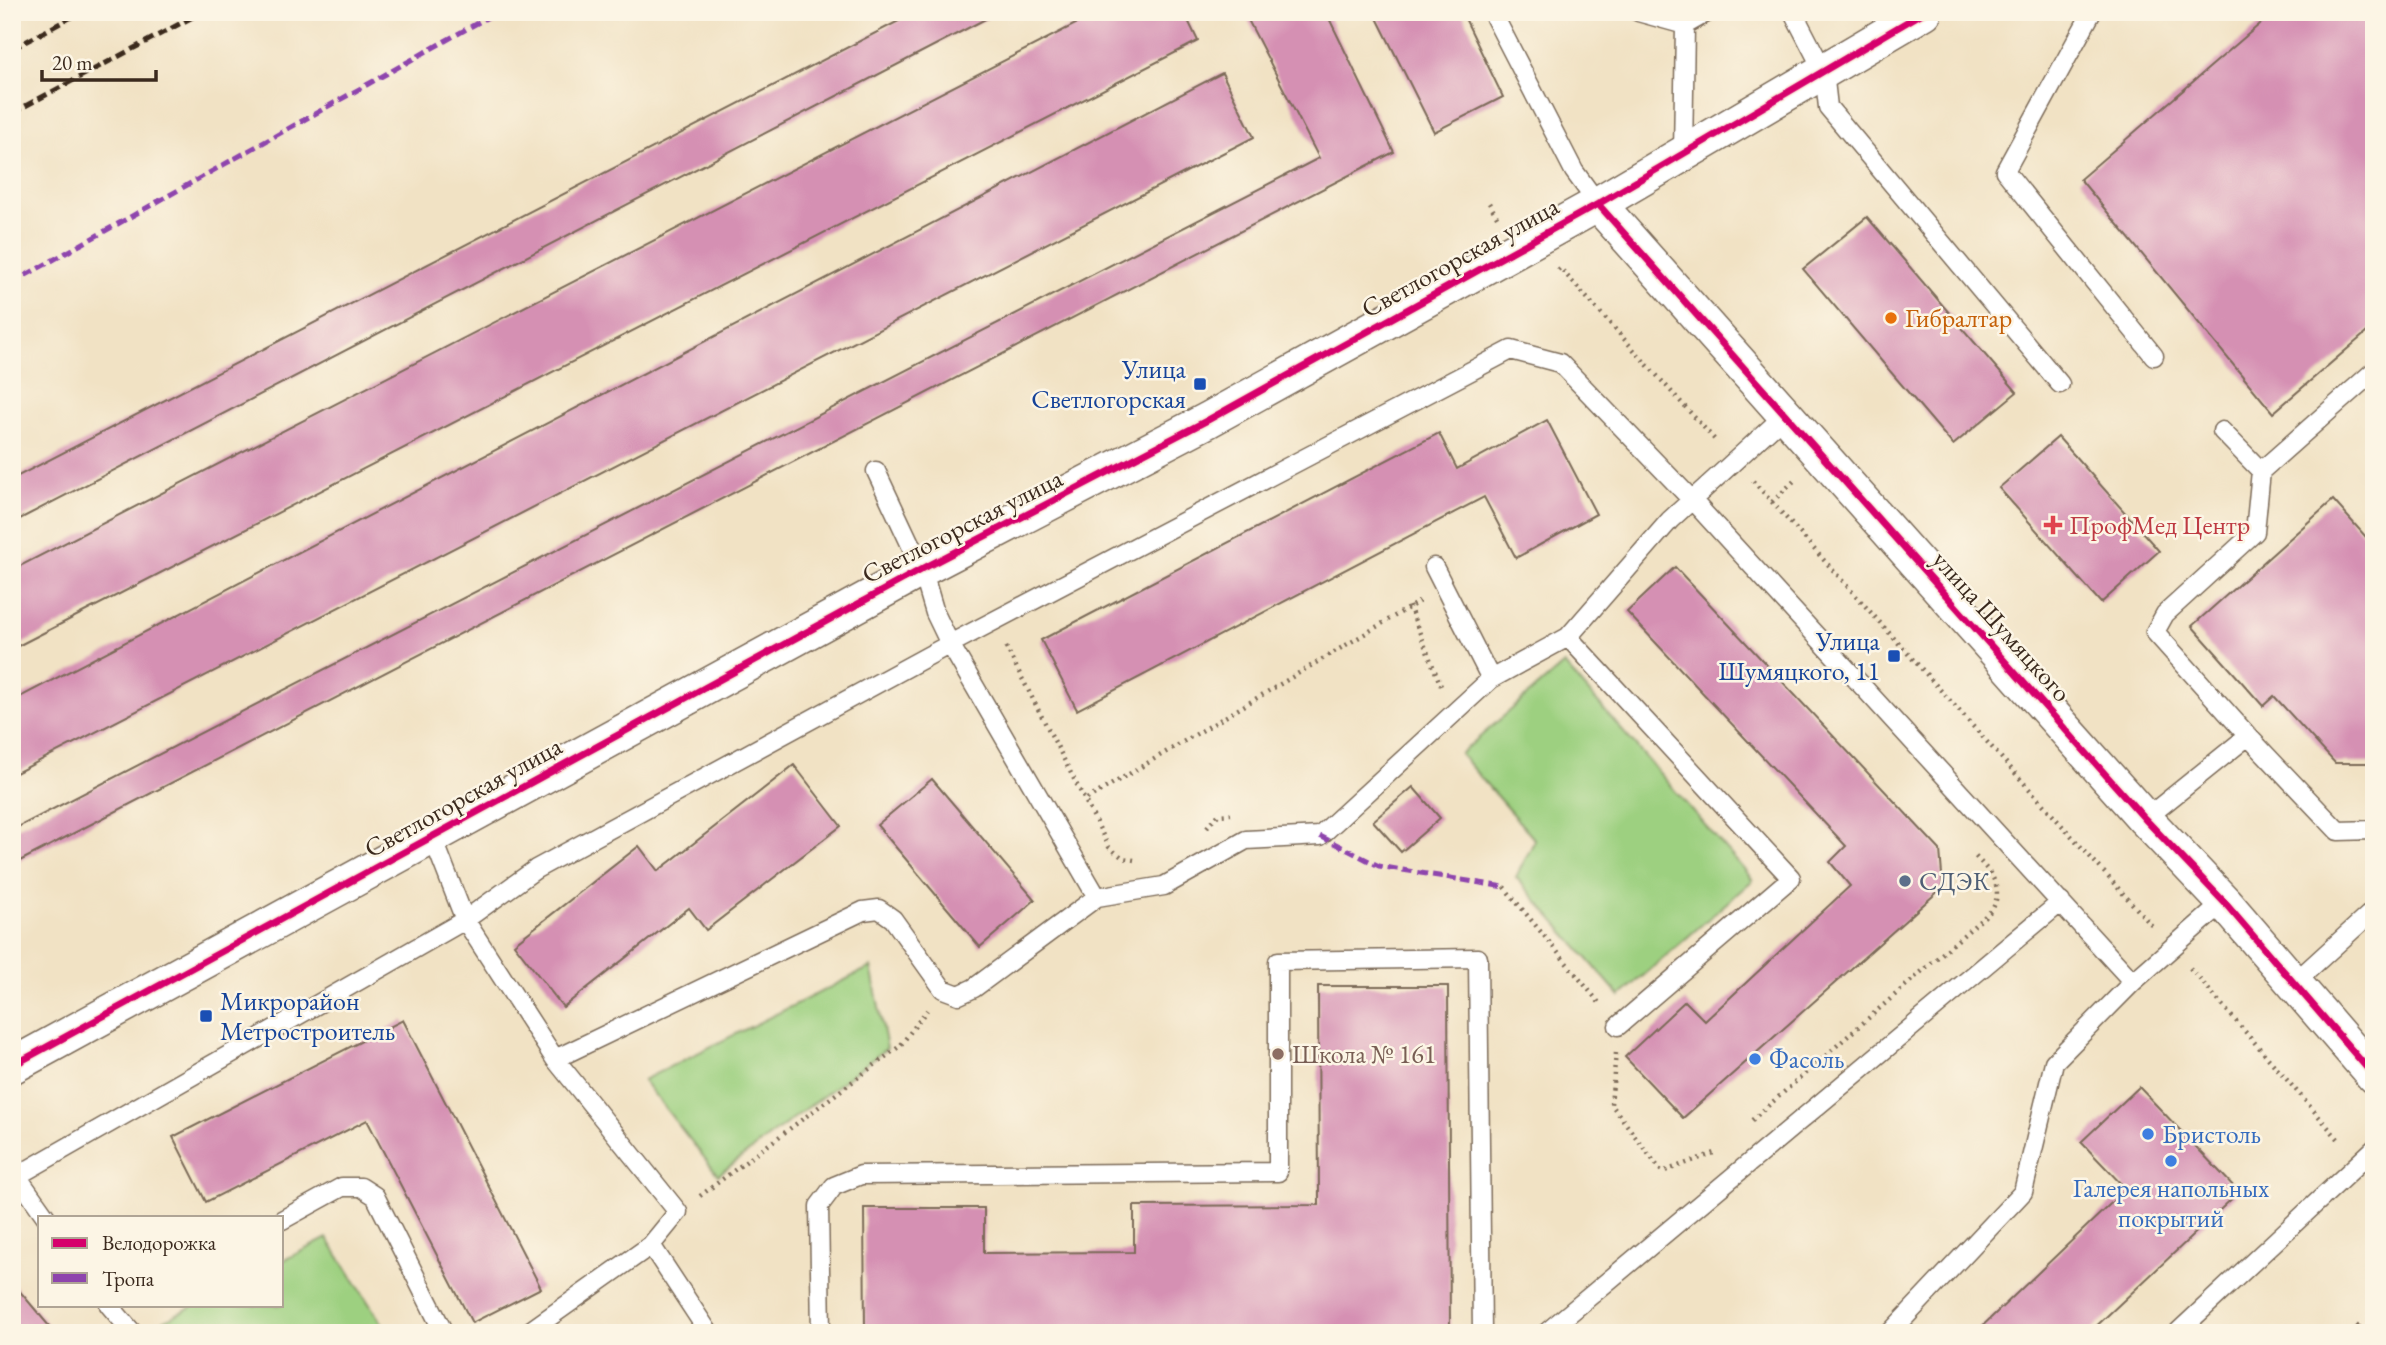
<svg xmlns="http://www.w3.org/2000/svg" width="2386" height="1345" viewBox="0 0 2386 1345" font-family="'EB Garamond',serif">
  <style>
    .green { fill: #9dd080; stroke: #6c7d4f; stroke-width: 2 }
    .building { fill: #d590b3 }
    .lines { fill: none; stroke-linecap: round; stroke-linejoin: round }
    .service-casing { stroke: #7b6a58; stroke-width: 21 }
    .minor-casing { stroke: #7b6a58; stroke-width: 38 }
    .path { stroke: #7b6a58; stroke-width: 4.5; stroke-dasharray: 2 5; stroke-linecap: butt }
    .service { stroke: #fff; stroke-width: 18 }
    .minor { stroke: #fff; stroke-width: 35 }
    .rail { stroke: #3b2a1e; stroke-width: 5; stroke-dasharray: 10 5; stroke-linecap: butt }
    .quiet { stroke: #8e44ad; stroke-width: 5; stroke-dasharray: 10 5; stroke-linecap: butt }
    .cycleway-casing { stroke: #fcf5e5; stroke-width: 11 }
    .cycleway { stroke: #d6006c; stroke-width: 7 }
    .food-dot { fill: #e8710a; stroke: #fcf5e5; stroke-width: 2.5 }
    .transit-dot { fill: #1a4fb4; stroke: #fcf5e5; stroke-width: 2.5 }
    .health-dot { fill: #e0444e; stroke: #fcf5e5; stroke-width: 2.5 }
    .service-dot { fill: #5c6f8a; stroke: #fcf5e5; stroke-width: 2.5 }
    .education-dot { fill: #8d6e63; stroke: #fcf5e5; stroke-width: 2.5 }
    .shop-dot { fill: #3f7fe0; stroke: #fcf5e5; stroke-width: 2.5 }
    .labels { text-anchor: middle; stroke-width: 5; stroke-linejoin: round; paint-order: stroke }
    .street-label { font-size: 26px; fill: #3b2a1e; stroke: #fcf5e5 }
    .food-label { font-size: 26px; fill: #c56008; stroke: #fcf5e5; text-anchor: start }
    .transit-label { font-size: 26px; fill: #164399; stroke: #fcf5e5; text-anchor: end }
    .health-label { font-size: 26px; fill: #be3a42; stroke: #fcf5e5; text-anchor: start }
    .service-label { font-size: 26px; fill: #4e5e75; stroke: #fcf5e5; text-anchor: start }
    .education-label { font-size: 26px; fill: #785e54; stroke: #fcf5e5; text-anchor: start }
    .shop-label { font-size: 26px; fill: #366cbe; stroke: #fcf5e5; text-anchor: start }
  </style>
  <rect width="100%" height="100%" fill="#fcf5e5"/>
  <filter id="ink" filterUnits="userSpaceOnUse"><feTurbulence type="fractalNoise" baseFrequency=".0143" numOctaves="2"/><feDisplacementMap in="SourceGraphic" scale="14" xChannelSelector="R" yChannelSelector="G"/><feConvolveMatrix kernelMatrix="1 2 1 2 8 2 1 2 1" color-interpolation-filters="sRGB"/></filter>
  <filter id="wash" filterUnits="userSpaceOnUse"><feTurbulence type="fractalNoise" baseFrequency=".00686" numOctaves="4" result="noise"/><feDisplacementMap in="SourceGraphic" scale="28" xChannelSelector="R" yChannelSelector="G"/><feGaussianBlur stdDeviation="1.57" result="paint"/><feColorMatrix in="noise" values="0 0 0 0 0 0 0 0 0 0 0 0 0 0 0 0 0 1.4 0 .05"/><feComposite in="paint" operator="in"/></filter>
  <g filter="url(#wash)">
    <rect width="100%" height="100%" fill="#f1e2c4"/>
    <path class="green" d="M1564 664 1753 880 1620 996 1516 877 1535 840 1460 754Z
      M871 967 887 1048 718 1175 643 1080Z
      M327 1238 388 1333H168L159 1323 195 1305H282V1261Z"/>
    <g id="blocks">
      <path class="building" d="M916 12H999L12 523V479Z
        M1099 12H1184L1198 41 12 649V570Z
        M1244 12H1326L1394 152 12 865V830L1319 158Z
        M1374 12H1462L1503 97 1434 132Z
        M2274 12H2374V326L2273 413 2080 179Z
        M1222 73 1254 137 12 775V701Z
        M1867 217 2017 392 1953 445 1803 269Z
        M1547 420 1596 514 1516 558 1484 497 1077 710 1041 640 1439 433 1457 469Z
        M2058 437 2159 551 2101 603 1999 488Z
        M2333 500 2374 546V763H2335L2274 696 2263 706 2192 626Z
        M1675 567 1940 850 1943 887 1683 1118 1625 1057 1685 1001 1705 1021 1850 886 1830 862 1846 846 1627 612Z
        M794 765 841 826 706 930 689 908 563 1007 514 944 639 846 658 871Z
        M932 779 1035 900 980 947 877 825Z
        M1413 787 1440 818 1401 852 1373 821Z
        M1318 986H1448L1450 1333H865L864 1208H984V1253L1134 1252V1206L1319 1205Z
        M403 1020 541 1288 472 1323 367 1120 206 1202 173 1137Z
        M2139 1087 2239 1192 2089 1333H1975L2126 1189 2081 1142Z
        M12 1282 55 1333H12Z
        M2358 1325 2368 1333H2351Z"/>
    </g>
  </g>
  <g filter="url(#ink)">
    <use href="#blocks" fill-opacity="0" stroke="#7b6a58" stroke-width="2"/>
    <g class="lines">
      <defs>
        <path id="service" d="M1492 12 1574 171 1598 204
          M1638 12 1685 25 1708 12
          M1793 12 1824 72 1828 107 2060 384
          M2092 12 2005 171 2154 356
          M1683 154 1685 25
          M2222 431 2261 471 2255 532 2165 614 2155 632 2248 736
          M876 471 922 569 935 613 950 644 1097 897 1164 886 1246 840 1320 836 1491 679 1568 637
          M2261 471 2374 371
          M1434 567 1491 679
          M2145 819 2248 736 2338 831 2374 830
          M433 838 465 920 555 1059 678 1212 651 1245 527 1333
          M2294 983 2374 910
          M1618 1026 1791 878 1568 637 1670 520 1785 415
          M555 1059 863 911 879 909 893 919 943 989 959 995 974 988 1097 897
          M12 1169 46 1217
          M17 1176 465 920 536 869 950 644 1511 350 1560 363 1692 500 2133 982
          M282 1220 342 1187H361L375 1196 444 1333
          M651 1245 709 1333
          M109 1305 133 1333
          M821 1333 819 1206 834 1186 861 1175 1278 1172V961L1478 958 1482 1333
          M1546 1333 2061 902
          M1890 1333 2023 1192 2054 1062 2133 982 2224 902
          M2177 1333 2374 1149"/>
        <path id="minor" d="M1598 204 2145 819 2224 902 2374 1076
          M12 1066 922 569 1208 420 1598 204 1924 12"/>
      </defs>
      <use href="#service" class="service-casing"/>
      <use href="#minor" class="minor-casing"/>
      <path class="path" d="M1489 203 1499 220
        M1558 270 1560 268 1716 441
        M1753 481 2154 928
        M1772 502 1795 480
        M1409 606 1441 686
        M1006 647 1109 847 1123 858 1134 860
        M1087 799 1420 601
        M1207 827 1218 815 1231 814
        M1504 887 1601 1005
        M2190 968 2340 1141
        M1616 1053 1611 1104 1662 1172 1714 1153
        M1752 1120 1992 910C2005 886 1990 872 1974 855
        M700 1196 900 1046 927 1010"/>
      <use href="#service" class="service"/>
      <use href="#minor" class="minor"/>
      <path class="rail" d="M12 49 81 12
        M12 113 202 12"/>
      <path class="quiet" d="M12 283 497 12
        M1320 836 1379 866 1504 887"/>
      <defs>
        <path id="cycleway" d="M1598 204 2145 819 2224 902 2374 1076
          M12 1066 922 569 1208 420 1598 204 1924 12"/>
      </defs>
      <use href="#cycleway" class="cycleway-casing"/>
      <use href="#cycleway" class="cycleway"/>
    </g>
  </g>
  <circle class="food-dot" cx="1891" cy="318" r="7"/>
  <g class="transit-dot">
    <rect x="1193" y="377" width="14" height="14" rx="3.5"/>
    <rect x="1887" y="649" width="14" height="14" rx="3.5"/>
    <rect x="199" y="1009" width="14" height="14" rx="3.5"/>
  </g>
  <path class="health-dot" d="M2049.5 514.5h7v7h7v7h-7v7h-7v-7h-7v-7h7z"/>
  <circle class="service-dot" cx="1905" cy="881" r="7"/>
  <circle class="education-dot" cx="1278" cy="1054" r="7"/>
  <g class="shop-dot">
    <circle cx="1755" cy="1059" r="7"/>
    <circle cx="2148" cy="1134" r="7"/>
    <circle cx="2171" cy="1161" r="7"/>
  </g>
  <g class="labels">
    <g class="street-label">
      <text transform="translate(1460 257) rotate(-29)" y="9">Светлогорская улица</text>
      <text transform="translate(962 526) rotate(-27)" y="9">Светлогорская улица</text>
      <text transform="translate(2002 626) rotate(48)" y="9">улица Шумяцкого</text>
      <text transform="translate(463 797) rotate(-29)" y="9">Светлогорская улица</text>
    </g>
    <g class="food-label">
      <text x="1905" y="327">Гибралтар</text>
    </g>
    <g class="transit-label">
      <text x="1186" y="378">Улица<tspan x="1186" dy="30">Светлогорская</tspan></text>
      <text x="1880" y="650">Улица<tspan x="1880" dy="30">Шумяцкого, 11</tspan></text>
      <text x="220" y="1010" text-anchor="start">Микрорайон<tspan x="220" dy="30">Метростроитель</tspan></text>
    </g>
    <g class="health-label">
      <text x="2069" y="534">ПрофМед Центр</text>
    </g>
    <g class="service-label">
      <text x="1919" y="890">СДЭК</text>
    </g>
    <g class="education-label">
      <text x="1292" y="1063">Школа № 161</text>
    </g>
    <g class="shop-label">
      <text x="1769" y="1068">Фасоль</text>
      <text x="2162" y="1143">Бристоль</text>
      <text x="2171" y="1197" text-anchor="middle">Галерея напольных<tspan x="2171" dy="30">покрытий</tspan></text>
    </g>
  </g>
  <rect width="2386" height="1345" fill="none" stroke="#fcf5e5" stroke-width="42"/>
  <rect x="38" y="1216" width="245" height="91" fill="#fcf5e5" stroke="#afa495" stroke-width="2"/>
  <rect x="52" y="1238" width="35" height="10" fill="#d6006c" stroke="#afa495" stroke-width="2"/>
  <text x="102" y="1250" font-size="21" fill="#3b2a1e">Велодорожка</text>
  <rect x="52" y="1273" width="35" height="10" fill="#8e44ad" stroke="#afa495" stroke-width="2"/>
  <text x="102" y="1286" font-size="21" fill="#3b2a1e">Тропа</text>
  <path d="M42 70v10h114v-10" fill="none" stroke="#3b2a1e" stroke-width="3.5"/>
  <text x="52" y="70" font-size="21" fill="#3b2a1e" stroke="#fcf5e5" stroke-width="5" paint-order="stroke">20 m</text>
</svg>
